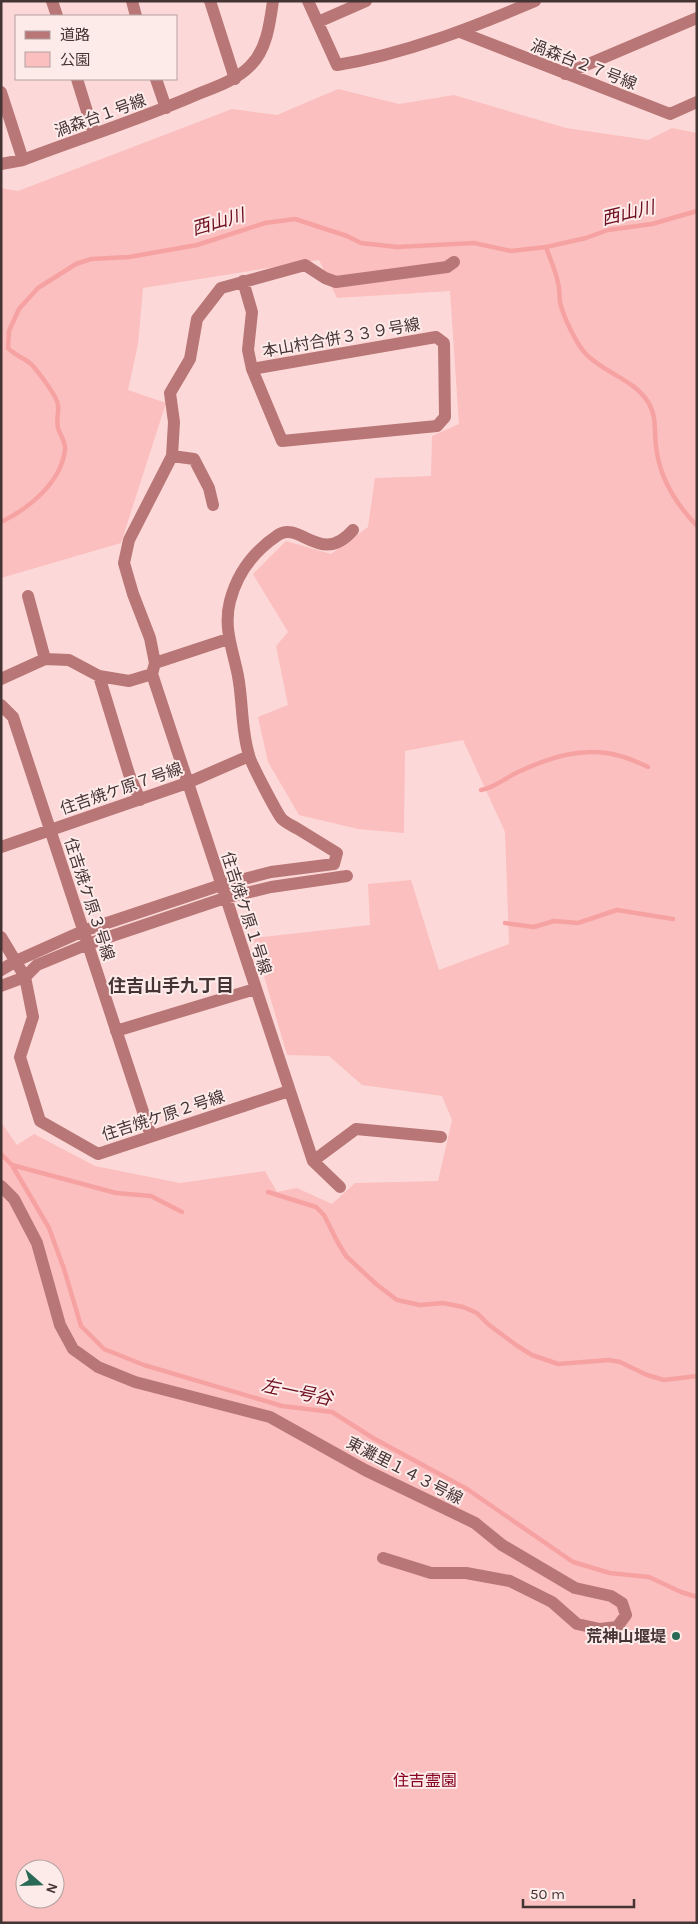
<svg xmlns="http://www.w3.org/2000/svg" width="698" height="1924" viewBox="0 0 698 1924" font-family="Karla,'Noto Sans JP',sans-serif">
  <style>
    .green { fill: #fabfbe; fill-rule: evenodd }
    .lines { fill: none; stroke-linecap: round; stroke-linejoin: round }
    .stream { stroke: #f7a2a2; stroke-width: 4.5 }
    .minor { stroke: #b97676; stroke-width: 12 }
    .poi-dot { fill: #2a6955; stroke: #fdebea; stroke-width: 2 }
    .labels { text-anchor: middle; stroke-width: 4; stroke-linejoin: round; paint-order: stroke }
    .street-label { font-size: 16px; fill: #453434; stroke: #fdebea }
    .poi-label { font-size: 16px; font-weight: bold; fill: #453434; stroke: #fdebea; text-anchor: end }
    .park-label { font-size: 16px; fill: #870120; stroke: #fdebea }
    .water-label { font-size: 18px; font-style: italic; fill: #6d0e1d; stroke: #fdebea }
    .neighbourhood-label { font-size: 18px; font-weight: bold; fill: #453434; stroke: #fdebea }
  </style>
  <rect width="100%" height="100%" fill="#fcd9d8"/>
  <path class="green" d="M338 89 399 104 454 95 566 128 648 140 672 128 697 133V1923H1V1122L17 1145 34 1134 95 1166 180 1183 265 1171 277 1192 297 1188 332 1204 355 1183 438 1181 452 1120 442 1096 362 1085 329 1056 287 1055 253 938 370 925 368 884 411 880 439 970 509 944 505 832 463 740 405 751 404 833 358 829 299 815 268 762 258 717 288 705 276 646 288 632 253 574 286 541 331 554 368 527 375 478 431 476 432 436 459 424 450 291 337 298 319 260 143 288 138 344 128 390 166 403 121 543 1 578V188L18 191 232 109 277 115ZM25 1869H55V1899H25Z"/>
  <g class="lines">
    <path class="stream" d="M546 247C550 259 556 271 558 283 560 289 559 296 560 302 563 316 576 343 585 353 603 373 634 379 648 402 657 416 654 431 656 446 659 477 676 504 697 526
      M1 522C30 508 61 482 65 450 66 442 60 435 58 428 56 420 59 412 58 405 57 396 39 373 33 366 26 358 15 356 8 348L9 331 19 309 38 288 76 264 91 259 129 257 197 245 265 223 295 219 347 236 361 243 397 247 474 243 511 251 546 247 586 238 608 230 652 224 697 211
      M481 790C494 788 504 779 516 773 548 758 584 745 620 756 629 758 639 763 648 767
      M505 923 534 927 554 921 578 923 617 910 673 919
      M1 1154 12 1165 49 1228 64 1269 81 1326 104 1349 144 1365 282 1406 332 1412 373 1438 467 1489 573 1562 610 1573 649 1577 681 1592 697 1597
      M12 1165 116 1193 151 1196 182 1212
      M268 1192 316 1207 324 1215 337 1241 346 1256 376 1284 397 1300 420 1305 443 1303 463 1307 477 1313 489 1325 516 1345 532 1355 558 1364 609 1360 620 1362 647 1375 664 1380 697 1376"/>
    <path class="minor" d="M52 1 57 16
      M132 1 136 16
      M210 1 235 79
      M308 1 337 65C405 54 471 28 535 1
      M318 22 366 1
      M460 32 670 114 697 102
      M565 74 697 18
      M77 79 94 134
      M156 79 166 108
      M1 92 23 160
      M1 164 23 160C81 138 141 119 198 94 216 87 237 80 251 65 267 49 270 22 273 1
      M243 281 252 312 248 350 252 369
      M436 337 444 343 445 417 437 426 282 441 252 369Z
      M172 456 194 459 209 488 213 505
      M28 596 45 659
      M155 663 228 639
      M152 674 313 1161 340 1187
      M99 676 129 774 140 800
      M1 679 45 659 69 660 99 676 129 681 152 674 155 663 150 638 133 594 124 563 129 540 172 456 174 422 170 393 190 359 197 319 221 288 305 265 325 278 336 282 447 267 454 262
      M1 705 13 717 151 1136
      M1 847 187 783 249 756
      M1 937 25 977 33 1017 20 1057 40 1121 98 1154 289 1091
      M1 970 16 961 83 931 221 885 271 872 334 864 337 853C324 845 311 837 298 829 293 826 286 823 282 819 278 815 250 762 249 755 241 730 243 702 238 676 233 650 223 628 230 601 237 574 254 551 278 535 300 520 321 567 353 530
      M1 986 25 977 37 965 88 944 225 898 271 887 347 876
      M116 1031 255 989
      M313 1161 356 1129 441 1137
      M1 1186 14 1199 37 1243 60 1325 73 1349 98 1367 135 1382 270 1417 365 1470 475 1523 502 1545 575 1588 611 1596 622 1603 626 1615 617 1627 600 1629 577 1624 552 1602 510 1581 466 1573H431L383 1558"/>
  </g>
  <circle class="poi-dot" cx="676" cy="1636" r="5"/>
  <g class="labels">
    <g class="street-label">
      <text transform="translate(584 64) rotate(21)" y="6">渦森台２７号線</text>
      <text transform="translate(100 115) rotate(-20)" y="6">渦森台１号線</text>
      <text transform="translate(341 337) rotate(-10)" y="6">本山村合併３３９号線</text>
      <text transform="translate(121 788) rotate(-19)" y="6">住吉焼ケ原７号線</text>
      <text transform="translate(90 899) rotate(72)" y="6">住吉焼ケ原３号線</text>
      <text transform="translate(247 913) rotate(72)" y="6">住吉焼ケ原１号線</text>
      <text transform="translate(163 1115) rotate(-18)" y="6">住吉焼ケ原２号線</text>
      <text transform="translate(405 1470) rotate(27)" y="6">東灘里１４３号線</text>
    </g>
    <g class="poi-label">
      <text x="666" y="1642">荒神山堰堤</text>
    </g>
    <g class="park-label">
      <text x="425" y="1786">住吉霊園</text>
    </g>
    <g class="water-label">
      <text transform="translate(628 213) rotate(-13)" y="6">西山川</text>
      <text transform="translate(218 222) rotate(-16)" y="6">西山川</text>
      <text transform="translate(297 1392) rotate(12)" y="6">左一号谷</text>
    </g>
    <g class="neighbourhood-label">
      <text x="171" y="992">住吉山手九丁目</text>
    </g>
  </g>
  <rect width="698" height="1924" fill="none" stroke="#453434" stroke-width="5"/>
  <rect x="15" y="15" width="162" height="65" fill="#fdebea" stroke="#b3a2a1"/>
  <rect x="25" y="31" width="25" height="8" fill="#b97676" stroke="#b3a2a1"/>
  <text x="60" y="40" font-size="15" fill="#453434">道路</text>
  <rect x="25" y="52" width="25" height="15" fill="#fabfbe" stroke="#b3a2a1"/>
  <text x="60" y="65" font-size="15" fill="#453434">公園</text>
  <g transform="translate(40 1884) rotate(110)"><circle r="24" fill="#fdebea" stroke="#b3a2a1"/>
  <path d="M0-4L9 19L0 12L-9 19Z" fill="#2a6955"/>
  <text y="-8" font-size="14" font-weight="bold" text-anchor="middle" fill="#453434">N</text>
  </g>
  <path d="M523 1899v8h111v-8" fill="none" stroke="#453434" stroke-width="2.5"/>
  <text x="530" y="1899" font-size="15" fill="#453434" stroke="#fdebea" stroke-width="4" paint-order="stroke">50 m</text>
</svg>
